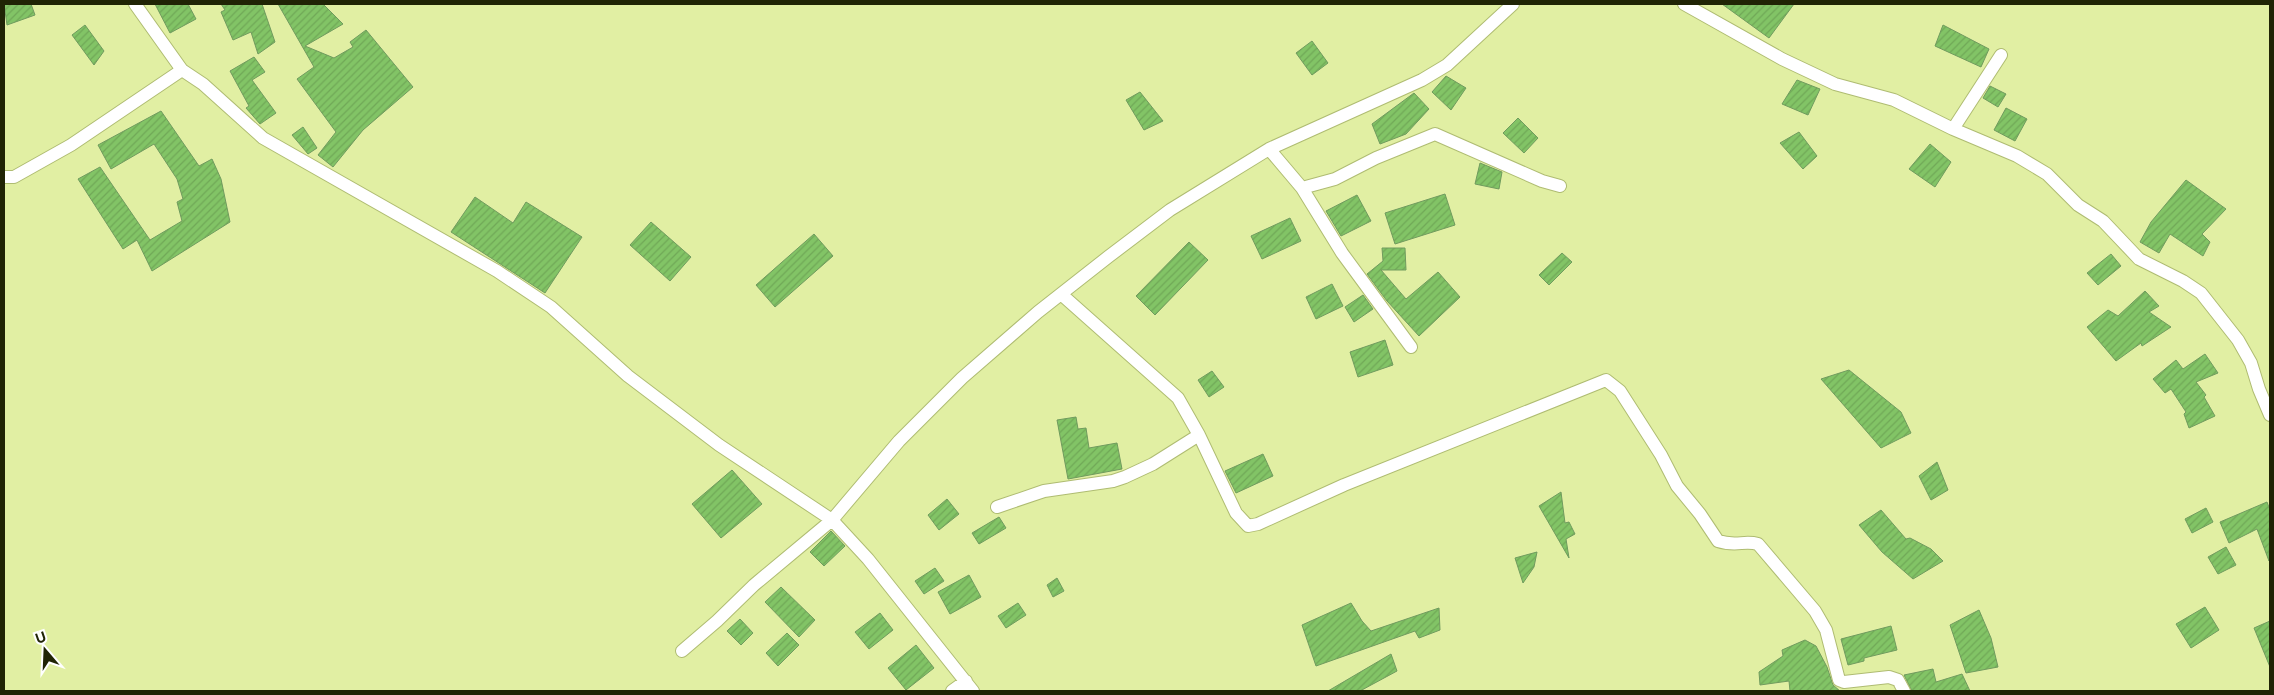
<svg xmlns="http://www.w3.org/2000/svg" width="2274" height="695" viewBox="0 0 2274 695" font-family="Inter,sans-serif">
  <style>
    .building { fill: url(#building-hatch); stroke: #709b5e }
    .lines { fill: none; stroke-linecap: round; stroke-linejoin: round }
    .minor-casing { stroke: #afbc72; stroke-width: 14 }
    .minor { stroke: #fff; stroke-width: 12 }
  </style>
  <defs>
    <pattern id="building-hatch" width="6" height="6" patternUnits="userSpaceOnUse" patternTransform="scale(1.25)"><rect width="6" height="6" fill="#82c466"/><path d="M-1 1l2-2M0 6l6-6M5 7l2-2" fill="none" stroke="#70a857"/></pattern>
  </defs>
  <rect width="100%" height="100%" fill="#e1efa3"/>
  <path class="building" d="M4 4H31L35 15 7 25Z
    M155 4H188L196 19 170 33Z
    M221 4H262L275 42 258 54 251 32 233 40 221 12 225 10Z
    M278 4H323L343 24 305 46 334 58 353 47 350 42 366 30 413 87 363 130 333 167 318 155 336 132 297 79 314 67Z
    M1722 4H1794L1769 38Z
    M85 25 104 51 94 65 72 35Z
    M1943 25 1989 49 1981 67 1935 46Z
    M1312 41 1328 63 1312 75 1296 53Z
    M254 57 265 72 252 80 276 113 260 124 246 108 249 106 230 71Z
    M1446 76 1466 88 1451 110 1432 92Z
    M1797 80 1820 89 1808 115 1782 104Z
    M1990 86 2006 94 1998 107 1983 98Z
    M1140 92 1163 121 1144 130 1126 100Z
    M1414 93 1429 109 1406 134 1380 144 1372 124Z
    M2006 108 2027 119 2015 141 1994 130Z
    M161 111 199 166 212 159 221 179 230 222 152 271 137 240 123 249 78 179 100 167 150 240 182 221 177 202 183 199 177 179 154 144 111 169 98 145Z
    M1518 118 1538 138 1524 153 1503 133Z
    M303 127 317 148 308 154 292 135Z
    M1799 132 1817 156 1803 169 1780 143Z
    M1930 144 1951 162 1935 187 1909 169Z
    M1480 163 1502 172 1499 189 1475 184Z
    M2186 180 2226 209 2202 234 2210 242 2203 256 2170 234 2159 253 2140 242 2151 222Z
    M1445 194 1455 225 1395 244 1385 213Z
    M1357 195 1371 221 1341 236 1326 211Z
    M475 197 513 223 526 202 582 237 545 293 451 232Z
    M1290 218 1301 241 1262 259 1251 236Z
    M651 222 691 257 670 281 630 245Z
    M814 234 833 256 775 307 756 285Z
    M1189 242 1208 260 1155 315 1136 296Z
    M1382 248H1405L1406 270H1381L1406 299 1438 272 1460 297 1419 336 1387 301 1367 274 1383 261Z
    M1562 253 1572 262 1549 285 1539 275Z
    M2111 254 2121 266 2098 285 2087 273Z
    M1332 284 1343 306 1316 319 1306 297Z
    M2145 291 2159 306 2149 312 2171 327 2142 346 2141 343 2116 361 2087 327 2108 310 2118 316Z
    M1363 295 1373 309 1354 322 1345 307Z
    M1385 340 1393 365 1358 377 1350 352Z
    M2205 354 2218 373 2196 382 2206 395 2204 397 2215 416 2189 428 2184 414 2186 412 2171 389 2165 393 2153 379 2176 360 2183 369Z
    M1849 370 1901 412 1911 433 1881 448 1821 379Z
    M1212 371 1224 387 1209 397 1198 380Z
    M1076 417 1078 429 1086 428 1089 448 1117 443 1122 469 1068 479 1057 420Z
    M1263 454 1273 476 1236 493 1225 471Z
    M1937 462 1948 490 1931 500 1919 476Z
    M732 470 762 504 721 538 692 504Z
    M1561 492 1565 523 1569 522 1575 534 1566 539 1569 558 1539 506Z
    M947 499 959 514 939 530 928 515Z
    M2267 502 2270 510 2269 561 2257 529 2229 543 2220 522Z
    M2206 508 2213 522 2192 533 2185 519Z
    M1881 510 1906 539 1910 538 1931 549 1943 561 1913 579 1882 552 1859 525Z
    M999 517 1006 528 979 544 972 533Z
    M831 531 845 546 824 566 810 552Z
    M2226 547 2236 565 2218 574 2208 557Z
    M1537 552 1534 567 1523 583 1515 558Z
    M935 568 944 581 924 594 915 581Z
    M969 575 981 597 950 614 938 592Z
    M1057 578 1064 591 1053 597 1047 585Z
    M781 587 815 620 799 637 765 602Z
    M1018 603 1026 615 1006 628 998 616Z
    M1351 603 1362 621 1371 631 1439 608 1440 630 1419 638 1415 631 1316 666 1302 625Z
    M2205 607 2219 630 2191 648 2176 624Z
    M1979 610 1991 638 1998 667 1966 673 1950 625Z
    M880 613 893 630 869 649 855 632Z
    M740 619 753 633 741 645 727 631Z
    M2270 621V667L2254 628Z
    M1891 626 1897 650 1864 658V661L1848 665 1841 639Z
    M787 633 799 645 778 666 766 653Z
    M1805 640 1816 646 1827 667 1833 685 1840 691H1790L1789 681 1760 685 1759 672 1783 656 1782 650Z
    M916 645 934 668 906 690 888 668Z
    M1391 654 1397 671 1360 691H1328Z
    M1933 669 1936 682 1962 674 1970 691H1912L1904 675Z"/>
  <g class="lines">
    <defs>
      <path id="minor" d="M1684 4 1782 59 1835 84 1894 100 1953 129 2017 156 2047 174 2078 205 2103 221 2139 259 2183 281 2201 293 2238 340 2251 363 2259 389 2270 415
        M182 70 203 84 263 138 497 271 551 307 628 376 719 445 832 520 868 559 973 691
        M1953 129 2001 55
        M1269 149 1302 188 1342 253 1411 347
        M4 177H14L71 145 182 70 135 4
        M1302 188 1335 179 1376 158 1435 134 1542 181 1560 186
        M1061 294 1178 398 1199 435 1236 513 1248 526 1258 524 1344 485 1606 380 1620 391 1661 455 1677 486 1700 514 1718 541C1736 547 1744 540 1758 544L1815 611 1826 630 1839 680 1844 682 1889 677 1898 680 1904 691
        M997 507 1044 491 1113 481 1125 477 1153 464 1199 435
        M682 651 717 621 754 585 832 520 899 441 962 378 1038 312 1108 257 1170 210 1269 149 1422 80 1447 65 1513 4
        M952 691 966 681"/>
    </defs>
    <use href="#minor" class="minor-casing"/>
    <use href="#minor" class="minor"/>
  </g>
  <rect width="2274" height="695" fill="none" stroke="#202405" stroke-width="10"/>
  <g transform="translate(45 650) rotate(341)" stroke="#ffffff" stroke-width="4" paint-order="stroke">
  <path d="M0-4L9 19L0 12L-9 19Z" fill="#202405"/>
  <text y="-8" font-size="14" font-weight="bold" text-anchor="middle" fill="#202405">U</text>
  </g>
</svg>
